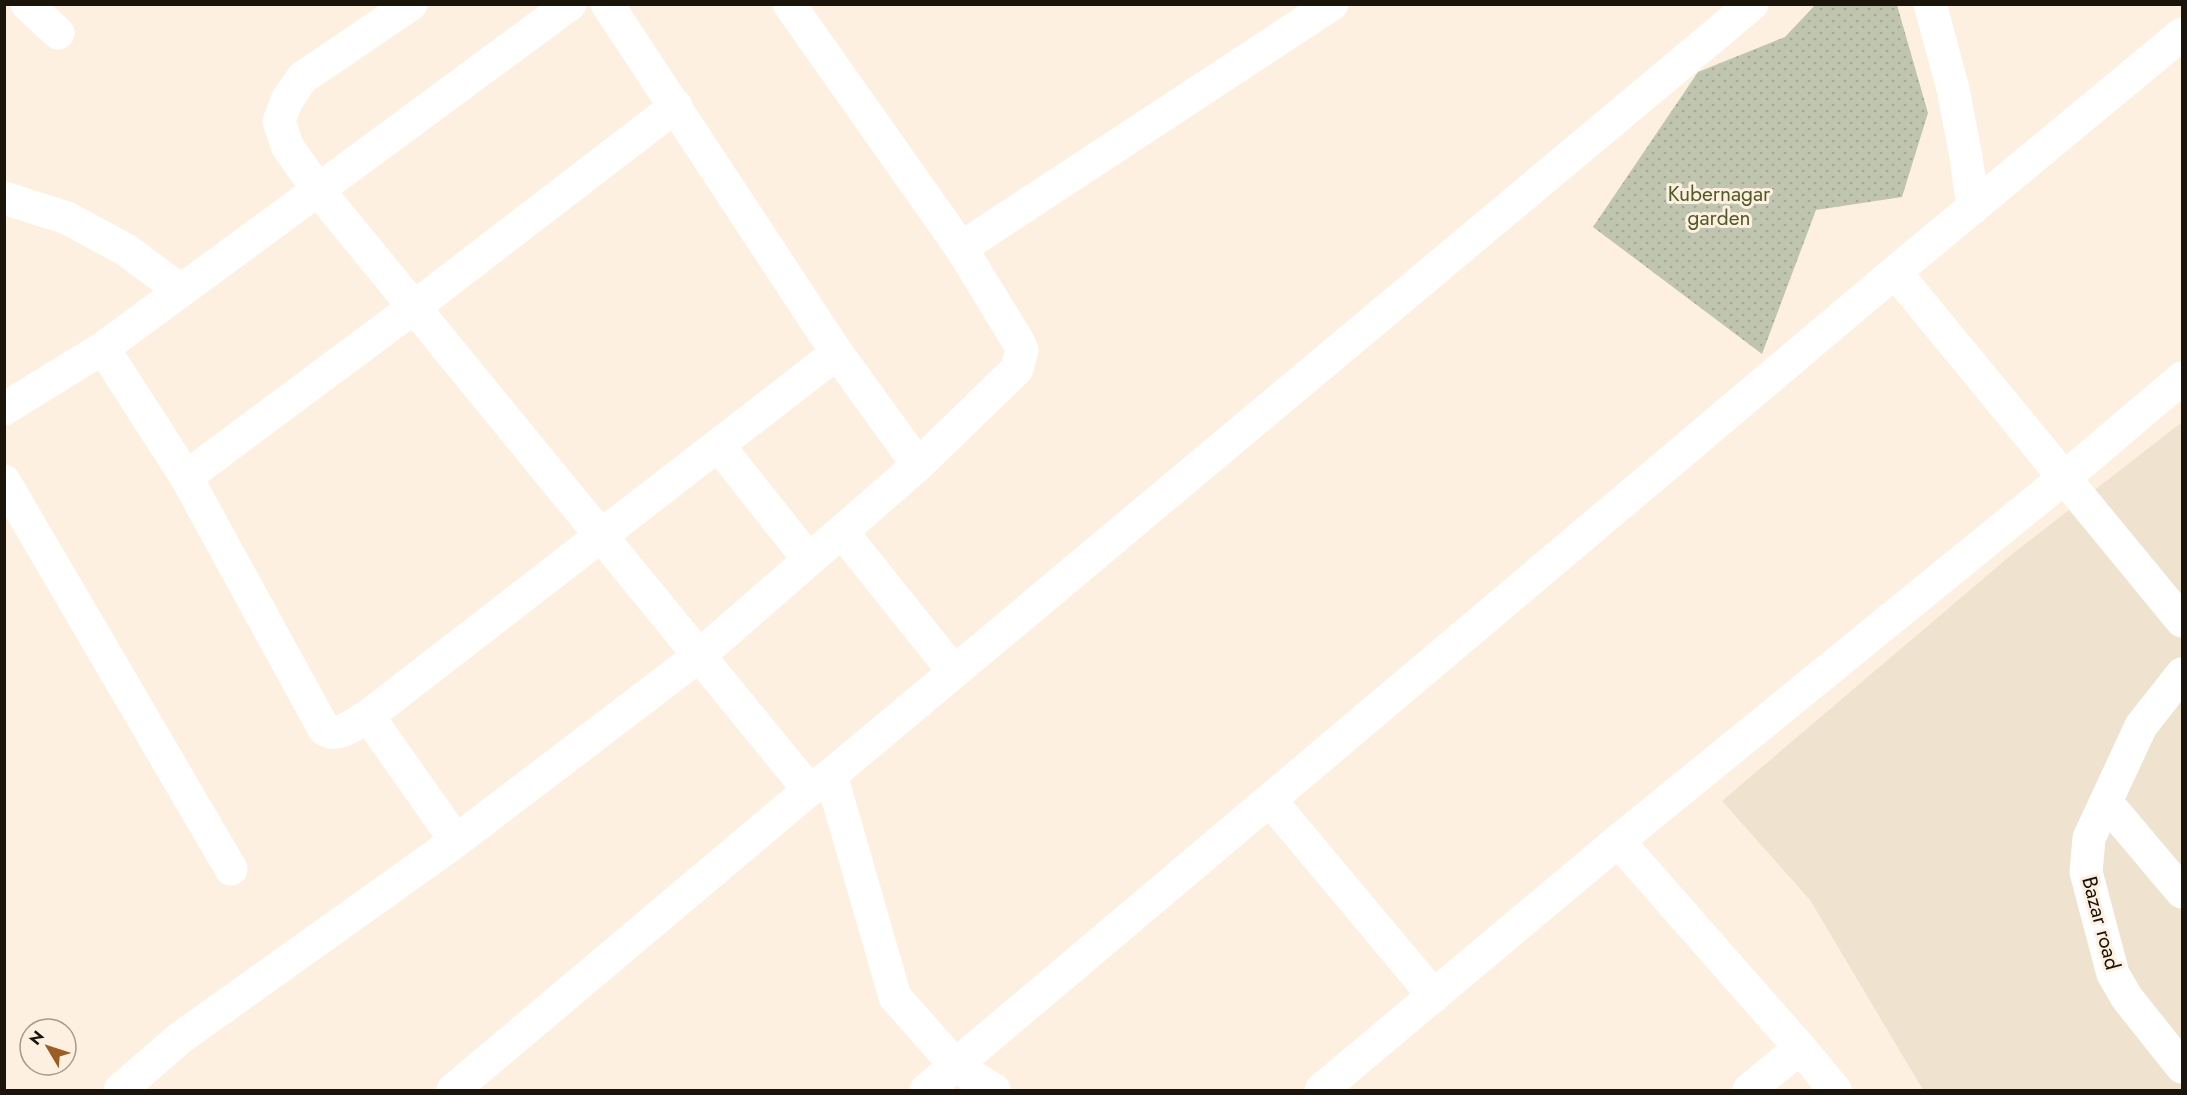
<svg xmlns="http://www.w3.org/2000/svg" width="2187" height="1095" viewBox="0 0 2187 1095" font-family="Jost,sans-serif">
  <style>
    .commercial { fill: #efe3cf }
    .park { fill: url(#park-dots) }
    .lines { fill: none; stroke-linecap: round; stroke-linejoin: round }
    .minor { stroke: #fff; stroke-width: 33 }
    .tertiary { stroke: #fff; stroke-width: 33 }
    .labels { text-anchor: middle; stroke-width: 6; stroke-linejoin: round; paint-order: stroke }
    .park-label { font-size: 21px; fill: #505a29; stroke: #fef0e1 }
    .street-label { font-size: 21px; fill: #1b140b; stroke: #fef0e1 }
  </style>
  <defs>
    <pattern id="park-dots" width="8" height="8" patternUnits="userSpaceOnUse" patternTransform="scale(1.5)"><rect width="8" height="8" fill="#c0c5b0"/><path d="M2 2h.1M6 6h.1" fill="none" stroke="#a4a896" stroke-width="1.8" stroke-linecap="round"/></pattern>
  </defs>
  <rect width="100%" height="100%" fill="#fef0e1"/>
  <path class="commercial" d="M2182 422V1090H1923L1810 900 1722 801 2011 555Z"/>
  <path class="park" d="M1816 4 1897 5 1928 113 1902 197 1816 210 1762 354 1593 227 1698 72 1785 37Z"/>
  <g class="lines">
    <path class="minor" d="M27 4 58 33
      M411 4 302 78 287 100 279 121 287 146 318 190 570 4
      M607 4 837 353 918 465
      M789 4 961 248 1332 4
      M1930 4 1953 89 1966 157 1973 208
      M4 198 67 218 126 250 180 290
      M1895 272 2182 621
      M103 348 318 190 809 790
      M4 409 103 348 186 477 324 729C338 739 355 723 368 716L456 841 700 655 918 465 1017 369 1022 350 1019 343 961 248
      M718 445 809 560
      M186 477 413 308 676 106
      M4 481 231 869
      M842 532 954 672
      M2182 674 2141 726 2089 838 2086 872 2113 974 2127 998 2182 1067
      M368 716 837 353
      M831 775 895 997 956 1066 994 1090
      M1270 800 1434 996
      M2106 802 2182 892
      M1618 841 1800 1048 1835 1090
      M120 1090 180 1038 456 841
      M926 1090 1895 272 2182 34
      M1321 1090 1618 841 2064 478 2182 378
      M1749 1090 1800 1048"/>
    <path class="tertiary" d="M453 1090 809 790 831 775 1752 4"/>
  </g>
  <g class="labels">
    <g class="park-label">
      <text x="1719" y="201">Kubernagar<tspan x="1719" dy="24">garden</tspan></text>
    </g>
    <g class="street-label">
      <text transform="translate(2101 923) rotate(75)" y="7">Bazar road</text>
    </g>
  </g>
  <rect width="2187" height="1095" fill="none" stroke="#1b140b" stroke-width="12"/>
  <g transform="translate(48 1047) rotate(309)"><circle r="28" fill="#fef0e1" stroke="#a3988b" stroke-width="1.5"/>
  <path d="M0-4.5L10 22L0 15L-10 22Z" fill="#9c5c25"/>
  <text y="-9" font-size="16" font-weight="bold" text-anchor="middle" fill="#1b140b">N</text>
  </g>
</svg>
